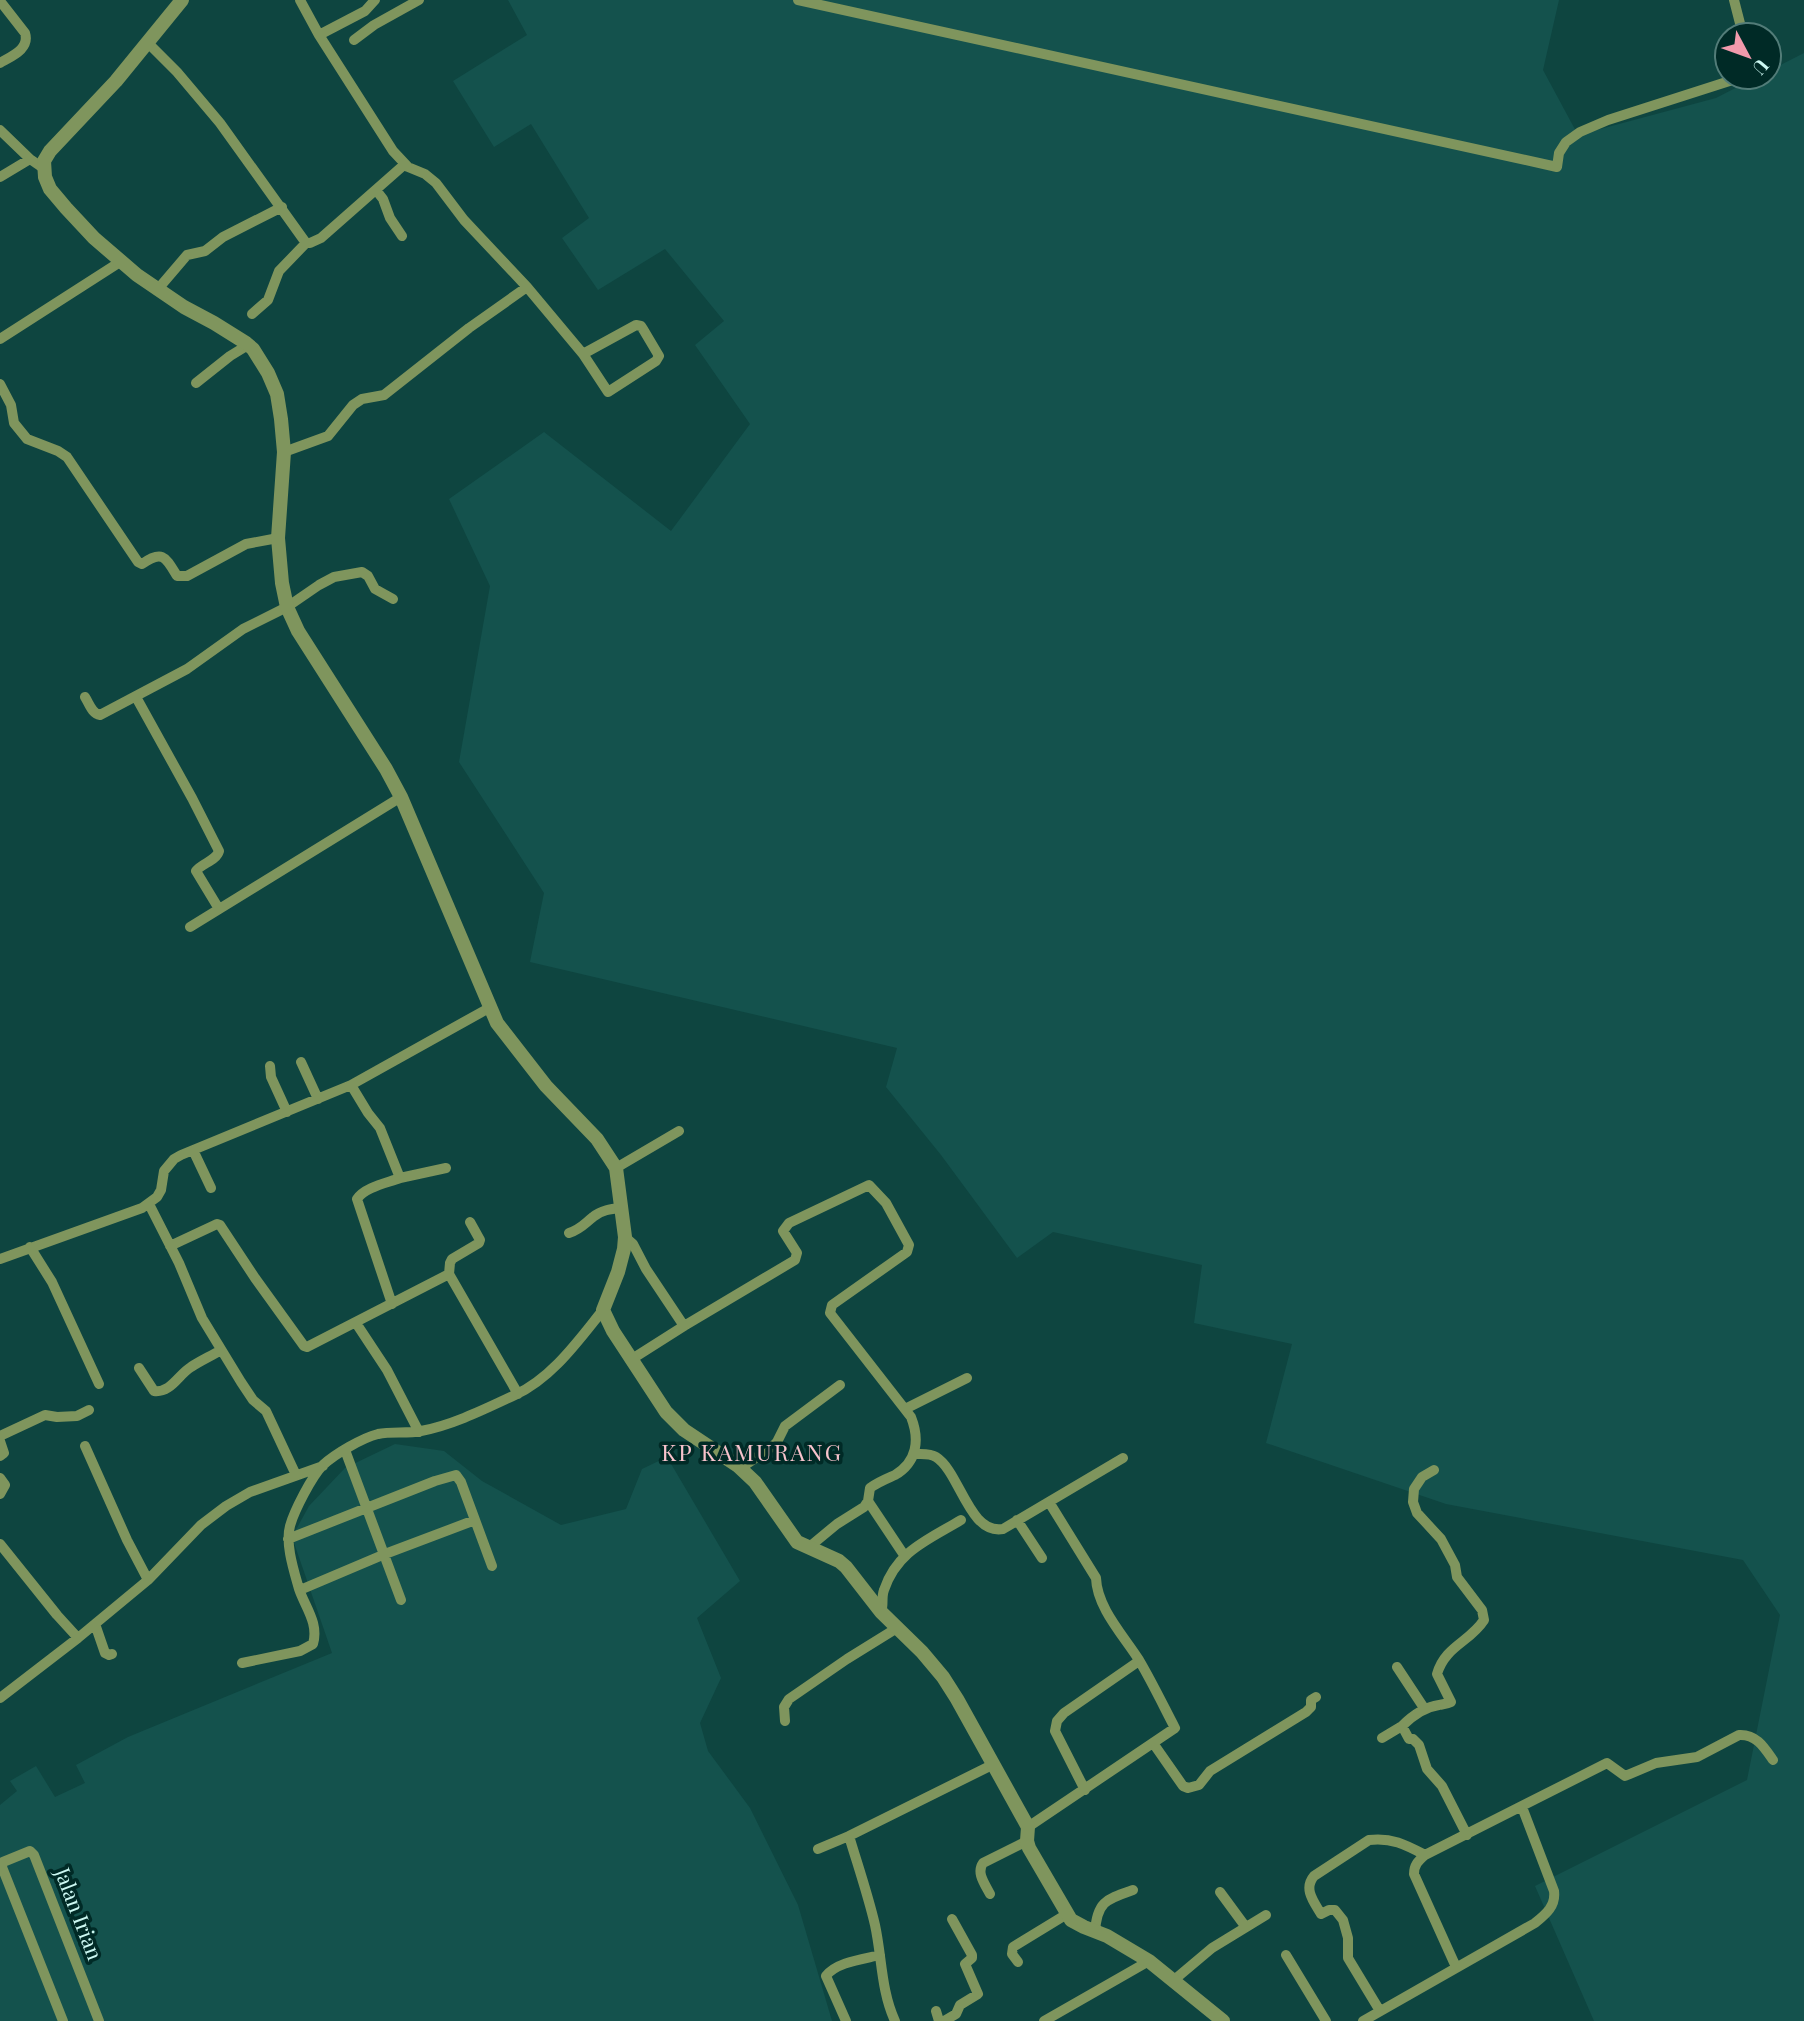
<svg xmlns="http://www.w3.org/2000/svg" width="1804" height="2021" viewBox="0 0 1804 2021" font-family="'Playfair Display',serif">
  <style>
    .built { fill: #14524d }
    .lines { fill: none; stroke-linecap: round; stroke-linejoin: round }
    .minor { stroke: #7f955d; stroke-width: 10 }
    .tertiary { stroke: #7f955d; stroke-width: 14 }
    .labels { text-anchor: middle; stroke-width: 7; stroke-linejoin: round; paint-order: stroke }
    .street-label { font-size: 21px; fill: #ccf8f2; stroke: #002a26 }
    .neighbourhood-label { font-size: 23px; letter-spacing: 2px; fill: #f7c3cc; stroke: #002a26 }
  </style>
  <rect width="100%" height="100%" fill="#0e4540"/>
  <path class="built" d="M508 0H1559L1543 70 1578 135 1716 98 1757 77H1769V71L1804 53V2021H1594L1535 1886 1747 1780 1780 1615 1743 1560 1446 1504 1266 1443 1292 1344 1194 1323 1202 1265 1053 1232 1017 1258 941 1155 886 1087 897 1048 530 962 544 893 459 762 490 586 449 499 544 432 671 531 750 424 695 345 724 321 665 249 598 290 562 238 589 218 531 124 494 147 453 81 527 35Z
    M395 1444 444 1451 482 1481 561 1525 626 1509 642 1469 667 1457 740 1581 697 1618 721 1678 700 1723 708 1751 750 1808 798 1905 832 2021H0V1805L17 1791 10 1781 36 1766 55 1797 85 1783 76 1765 128 1737 332 1653 292 1537 309 1506 345 1468Z"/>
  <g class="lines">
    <path class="minor" d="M300 0 319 35 393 151 408 167 425 174 436 183 464 220 527 287 583 354 636 325 641 326 643 329 659 356 656 361 608 392 583 354
      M798 0 1557 167 1559 153 1566 142 1580 132 1608 120 1742 77
      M1734 0 1743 35
      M0 1 25 33C30 49 12 56 0 63
      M319 35 365 11 375 0
      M354 40 374 25 419 0
      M147 42 177 72 220 123 306 243H310L321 238 405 164
      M0 130 30 159 43 168
      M0 177 30 159
      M376 190 383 199 390 218 402 236
      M158 289 187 255 205 251 223 237 282 207
      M252 314 268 300 279 271 306 243
      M0 339 120 262
      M196 383 230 356 248 345
      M0 384 11 405 14 423 27 439 58 451 67 457 138 562 142 564C163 549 166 558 177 576H187L246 544 278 538
      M284 452 328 436 353 405 362 399 384 395 469 328 527 287
      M85 697C89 703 92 714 100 715L187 669 243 629 287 607 319 585 334 577 362 572 368 576 375 589 393 599
      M136 697 192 798 219 851C216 861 202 863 196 871L219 909
      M190 927 401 797
      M301 1062 318 1099
      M270 1066 271 1077 287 1112
      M351 1085 368 1113 380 1128 400 1178C387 1183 365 1187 357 1199L392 1304
      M193 1150 211 1188
      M616 1168 679 1131
      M400 1178 446 1168
      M149 1204 179 1263 202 1318 241 1382 253 1400 266 1411 296 1475
      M569 1233C581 1229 584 1224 593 1217 601 1210 611 1209 621 1208
      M625 1237 633 1244 646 1269 684 1326
      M170 1246 217 1224 220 1225 255 1278 304 1346 307 1347 449 1274 518 1394
      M30 1247 52 1282 99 1384
      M0 1259 142 1208 157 1197 161 1190 164 1171 174 1159 181 1155 351 1085 489 1008
      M449 1274 450 1263 452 1259 479 1243 480 1240 470 1222
      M356 1323 387 1370 419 1432
      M632 1359 684 1326 795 1260 797 1253 783 1231 789 1223 869 1185 886 1203 909 1245 907 1252 832 1305 830 1313 911 1417C920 1440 917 1462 895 1475 886 1479 878 1482 870 1488L868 1501 864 1507 837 1524 808 1548
      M139 1368 154 1391C171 1393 178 1375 191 1367 200 1361 211 1356 221 1350
      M905 1409 967 1378
      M0 1436 45 1415 57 1417 77 1416 89 1410
      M0 1441 4 1453 0 1456
      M85 1446 127 1540 148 1580
      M345 1450 401 1600
      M915 1454C922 1454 930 1453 936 1457 960 1472 969 1535 1003 1529L1123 1458
      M741 1468 773 1446 777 1442 785 1426 840 1385
      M0 1478 5 1485 0 1494
      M868 1501 904 1555
      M1017 1520 1042 1558
      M288 1539 435 1481 456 1475 461 1482 492 1566
      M0 1544 57 1615 78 1638
      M300 1590 385 1554 475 1520
      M881 1612C884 1605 881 1598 884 1590 897 1551 928 1540 961 1520
      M95 1624 105 1653 109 1655 112 1654
      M242 1663 300 1651 313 1644C319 1623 305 1607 299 1589 294 1571 285 1544 290 1526 294 1511 312 1476 323 1465 335 1454 362 1438 378 1434 392 1431 407 1434 421 1431 453 1425 485 1409 515 1395 552 1378 578 1341 603 1310
      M1397 1667 1424 1708
      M0 1698 78 1638 148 1580 201 1525 226 1506 250 1492 323 1466
      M785 1721 784 1707 789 1699 847 1659 897 1628
      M1402 1726C1412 1716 1424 1707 1439 1705 1443 1704 1447 1704 1451 1702L1437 1674C1445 1646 1470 1642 1484 1620L1482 1610 1457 1577 1455 1565 1441 1539 1417 1513 1413 1502 1414 1489 1422 1477 1434 1470
      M1382 1738 1402 1726 1409 1739H1413L1419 1745 1427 1769 1442 1786 1467 1835
      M1153 1743 1183 1786 1188 1788 1199 1785 1210 1771 1306 1712 1311 1707V1700L1316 1697
      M1085 1790 1055 1731 1057 1721 1064 1713 1139 1661
      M1028 1827 1175 1728C1163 1705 1152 1682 1139 1660 1124 1636 1097 1608 1096 1578L1049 1502
      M818 1849 849 1836
      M1220 1892 1245 1926
      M990 1894C985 1884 976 1873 983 1863L1027 1841
      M1095 1932C1097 1901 1107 1899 1133 1890
      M1286 1955 1326 2021
      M1018 1962 1012 1954 1013 1947 1067 1914
      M1456 1967 1414 1874C1414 1865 1418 1861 1425 1855L1607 1763 1625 1776 1656 1763 1697 1757 1739 1735C1756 1734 1764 1747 1773 1760
      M1174 1980 1212 1948 1266 1915
      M936 2011 939 2021
      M1380 2011 1348 1958V1938L1343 1920 1335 1910H1329L1321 1914C1314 1902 1303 1889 1314 1876L1369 1840C1391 1837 1406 1845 1425 1855
      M63 2021 2 1867 3 1862 30 1851 34 1855 99 2021
      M846 2021 826 1976C836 1962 864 1959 880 1955
      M895 2021C881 1991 882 1957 875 1925 868 1895 858 1866 849 1836L992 1765
      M944 2021 956 2014 960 2005 978 1994 965 1964 972 1958V1955L952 1919
      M1044 2021 1149 1961
      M1363 2021 1535 1923C1546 1914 1556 1906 1554 1891L1522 1807"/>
    <path class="tertiary" d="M182 0 116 81 50 151 44 161 45 177 50 189 66 208 94 238 137 275 184 307 214 323 246 343 253 349 268 373 277 394 281 419 284 452 278 538 282 583 287 607 298 631 386 769 401 797 497 1023 546 1086 597 1139 616 1168 625 1237 624 1249 618 1272 603 1310 613 1331 666 1412 684 1430 738 1466 755 1482 797 1542 839 1561 846 1567 881 1612 922 1652 943 1677 957 1699 1028 1827 1027 1841 1029 1848 1071 1920 1084 1927 1107 1936 1149 1961 1223 2021"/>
  </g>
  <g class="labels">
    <g class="street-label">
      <text transform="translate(78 1914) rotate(69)" y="7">Jalan Irian</text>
    </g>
    <g class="neighbourhood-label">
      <text x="752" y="1461">KP KAMURANG</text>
    </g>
  </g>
  <g transform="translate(1748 56) rotate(131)"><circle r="33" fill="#002a26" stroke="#527c78" stroke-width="2"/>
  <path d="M0-5L12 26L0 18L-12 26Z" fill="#f29aac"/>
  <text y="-10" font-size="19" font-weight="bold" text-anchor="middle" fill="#ccf8f2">U</text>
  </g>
</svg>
